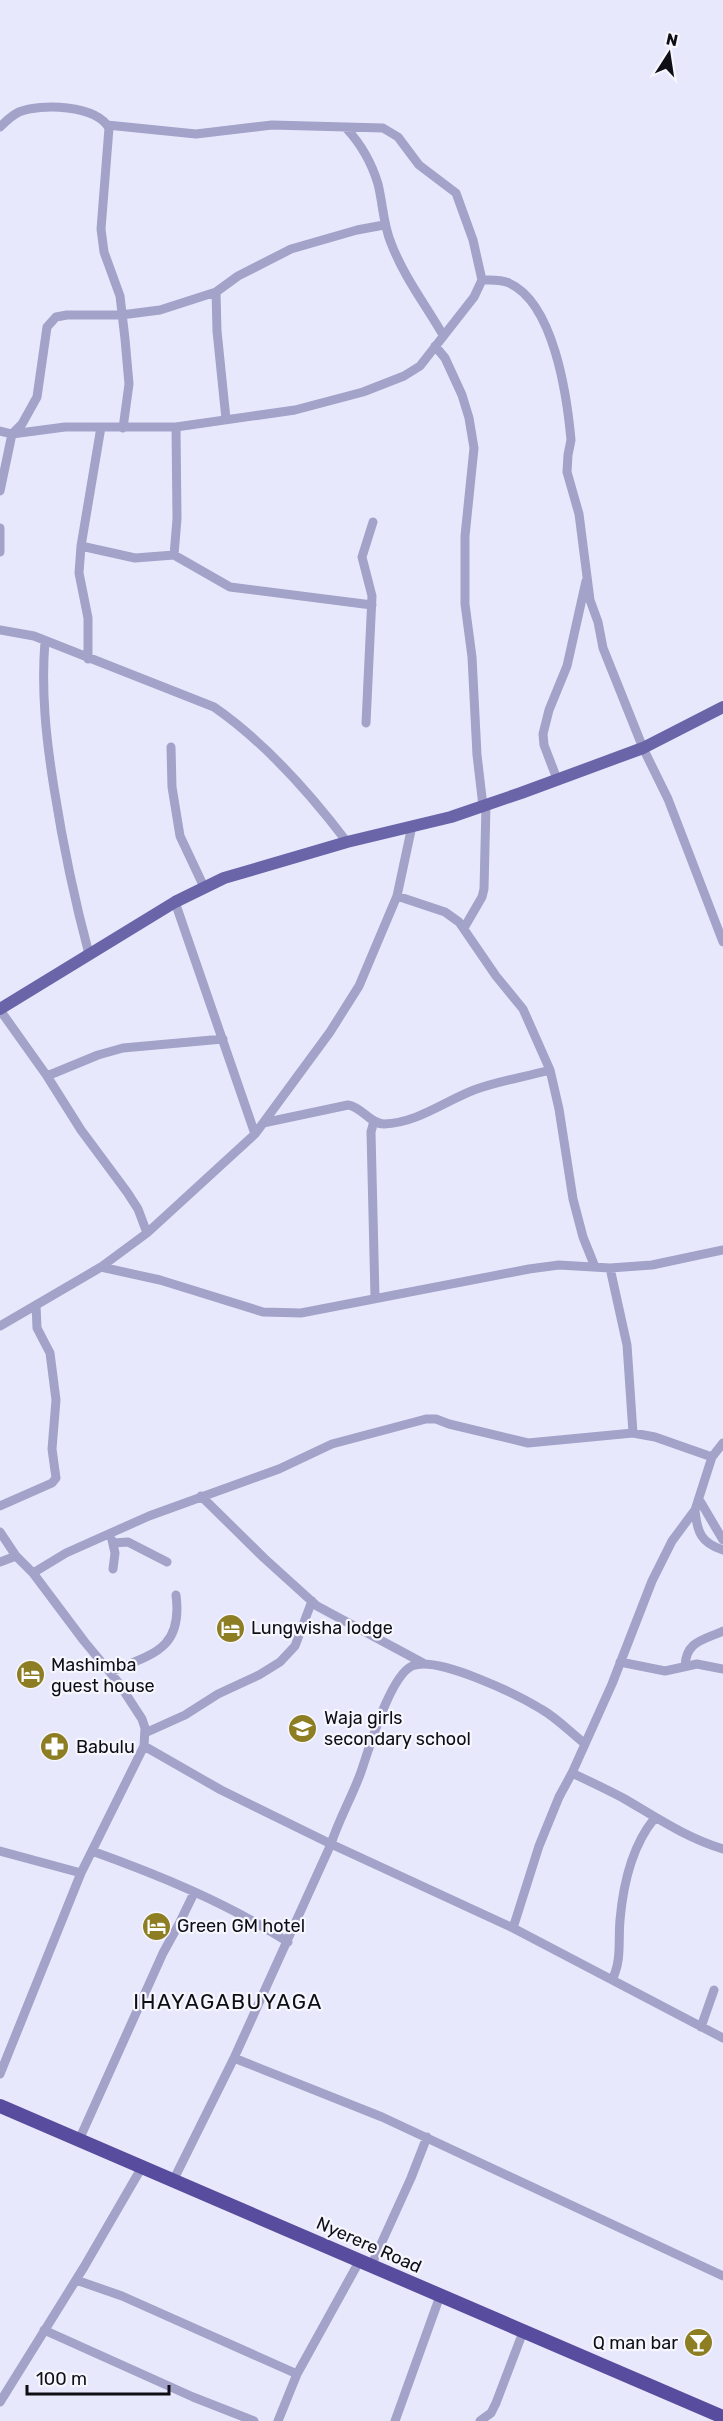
<svg xmlns="http://www.w3.org/2000/svg" width="723" height="2421" viewBox="0 0 723 2421" font-family="Rubik,sans-serif">
  <style>
    .lines { fill: none; stroke-linecap: round; stroke-linejoin: round }
    .minor { stroke: #a3a2c9; stroke-width: 9 }
    .major { stroke: #6a64a9; stroke-width: 12 }
    .highway { stroke: #574c9d; stroke-width: 14 }
    .labels { text-anchor: middle; stroke-width: 4.5; stroke-linejoin: round; paint-order: stroke }
    .poi-label { font-size: 18px; fill: #0f0e15; stroke: #f6f6ff; text-anchor: start }
    .street-label { font-size: 18px; fill: #0f0e15; stroke: #f6f6ff }
    .quarter-label { font-size: 21px; letter-spacing: 1.5px; fill: #0f0e15; stroke: #f6f6ff }
  </style>
  <rect width="100%" height="100%" fill="#e8e8fd"/>
  <g class="lines">
    <path class="minor" d="M0 127C6 121 12 115 19 112 41 103 96 105 109 128L101 229 104 252 120 296 125 339 129 384 123 428
      M346 128C361 144 372 164 378 184 383 204 383 224 391 243 404 277 425 304 443 335
      M482 280C490 280 501 279 509 283 554 303 567 396 571 440L568 455 567 472 579 514 590 600 598 622 603 648 643 748 668 799 723 942
      M216 292 217 331 226 419
      M435 346 445 358 462 395 469 418 474 448 465 536V604L472 657 477 755 483 806
      M0 431 12 434 65 427H176L295 410 363 392 404 376 420 366 474 297 482 280 473 240 456 193 419 165 398 137 383 128 272 125 196 134 107 125
      M0 491 12 434 22 424 37 397 47 327 56 317 67 315H121L160 310 216 292 238 276 291 249 357 230 384 225
      M0 528V552
      M81 546 135 558 174 555 230 587 372 605
      M174 555 177 519 176 427
      M0 630 34 636 214 707C266 743 309 792 347 842
      M45 641C41 691 46 738 54 788 63 845 74 898 89 954
      M88 659V618L79 573 81 546 101 427
      M366 723 372 596 362 557 373 522
      M171 747 172 787 180 836 204 887
      M557 779 544 745 543 734 549 710 567 666 586 581
      M397 896 445 912 459 922 496 976 523 1009 550 1070 559 1109 573 1199 583 1237 595 1267
      M175 902 255 1134
      M464 928 482 897 484 889 486 805
      M0 1010 47 1076 81 1130 127 1192 138 1209 147 1233
      M47 1076 98 1055 123 1048 223 1039
      M374 1121 371 1132 375 1297
      M263 1123 348 1105C362 1107 370 1124 384 1124 417 1123 445 1101 474 1090 498 1081 525 1077 550 1070
      M101 1267 160 1280 263 1312 301 1313 529 1269 559 1265 610 1268 652 1265 723 1250
      M610 1268 627 1345 633 1433
      M0 1326 101 1267 147 1233 255 1134 330 1032 359 986 397 896 412 826
      M201 1496 264 1558 317 1606 423 1663
      M700 1501 723 1540
      M0 1506 52 1483 56 1478 52 1449 56 1400 50 1353 37 1328 36 1305
      M695 1510C697 1532 701 1543 723 1550
      M0 1532 16 1556 33 1573 84 1641 118 1682 142 1719 145 1728 144 1746 81 1873 0 2074
      M112 1540 115 1553 113 1569
      M113 1543 128 1542 167 1562
      M0 1562 16 1556
      M33 1573 66 1553 149 1516 279 1469 332 1444 426 1419H436L449 1424 528 1443 633 1433 655 1437 712 1457
      M620 1662 665 1671 697 1664 723 1669
      M685 1666C686 1641 704 1640 723 1631
      M110 1672C153 1654 183 1649 176 1595
      M145 1733 185 1715 218 1694 259 1675 280 1662 295 1646 312 1601
      M584 1743C570 1732 557 1718 541 1709 518 1695 437 1655 412 1666 390 1676 369 1749 361 1772 352 1797 339 1819 331 1844L513 1928 723 2038
      M144 1746 221 1790 331 1844 234 2058 173 2181
      M572 1773C589 1781 606 1789 623 1798 656 1817 686 1838 723 1849
      M0 1851 81 1873
      M92 1851C159 1875 227 1903 288 1942
      M513 1928 539 1846 559 1797 572 1773 612 1684 652 1581 672 1541 695 1510 712 1457 723 1443
      M612 1980C622 1960 618 1942 620 1920 623 1886 632 1846 654 1819
      M701 2027 714 1990
      M234 2058 382 2117 723 2276
      M79 2140 163 1953 179 1924 194 1893
      M371 2266 411 2178 427 2137
      M76 2280 122 2296 297 2374
      M44 2330 193 2397 254 2421
      M0 2402 84 2267 142 2167
      M278 2421 297 2374 360 2260
      M395 2421 440 2296
      M480 2421 491 2413 496 2403 523 2332"/>
    <path class="major" d="M0 1009 175 902 224 878 347 842 451 817 521 793 643 748 723 707"/>
    <path class="highway" d="M0 2106 723 2417"/>
  </g>
  <defs>
    <symbol id="hotel-disc" viewBox="-11 -11 22 22"><circle r="9.5" fill="#8d7d23" stroke="#f6f6ff"/><path d="M-6-4.5h1.5V1H6V5H4.5V3h-9V5H-6ZM-4 0a1.8 1.8 0 1 1 3.6 0ZM.5 0V-2.5h3Q6-2.5 6 0Z" fill="#fff"/></symbol>
    <symbol id="school-disc" viewBox="-11 -11 22 22"><circle r="9.5" fill="#8d7d23" stroke="#f6f6ff"/><path d="M0-5L7-2L0 1L-7-2ZM-4 1L0 2.5L4 1V4Q0 6-4 4Z" fill="#fff"/></symbol>
    <symbol id="pharmacy-disc" viewBox="-11 -11 22 22"><circle r="9.5" fill="#8d7d23" stroke="#f6f6ff"/><path d="M-2-6h4v4h4v4h-4v4h-4v-4h-4v-4h4Z" fill="#fff"/></symbol>
    <symbol id="bar-disc" viewBox="-11 -11 22 22"><circle r="9.5" fill="#8d7d23" stroke="#f6f6ff"/><path d="M-6-5H6L.8 .8V4.5H3.5V6h-7V4.5H-.8V.8Z" fill="#fff"/></symbol>
  </defs>
  <g fill-rule="evenodd">
    <use href="#hotel-disc" x="214" y="1612" width="33" height="33"/>
    <use href="#hotel-disc" x="14" y="1658" width="33" height="33"/>
    <use href="#school-disc" x="286" y="1712" width="33" height="33"/>
    <use href="#pharmacy-disc" x="38" y="1730" width="33" height="33"/>
    <use href="#hotel-disc" x="140" y="1910" width="33" height="33"/>
    <use href="#bar-disc" x="682" y="2326" width="33" height="33"/>
  </g>
  <g class="labels">
    <g class="poi-label">
      <text x="251" y="1634">Lungwisha lodge</text>
      <text x="51" y="1671">Mashimba<tspan x="51" dy="21">guest house</tspan></text>
      <text x="324" y="1724">Waja girls<tspan x="324" dy="21">secondary school</tspan></text>
      <text x="76" y="1753">Babulu</text>
      <text x="177" y="1932">Green GM hotel</text>
      <text x="678" y="2349" text-anchor="end">Q man bar</text>
    </g>
    <g class="street-label">
      <text transform="translate(369 2245) rotate(24)" y="6">Nyerere Road</text>
    </g>
    <g class="quarter-label">
      <text x="228" y="2009">IHAYAGABUYAGA</text>
    </g>
  </g>
  <g transform="translate(669 54) rotate(12)" stroke="#f6f6ff" stroke-width="4.5" paint-order="stroke">
  <path d="M0-4.5L10 22L0 15L-10 22Z" fill="#0f0e15"/>
  <text y="-9" font-size="16" font-weight="bold" text-anchor="middle" fill="#0f0e15">N</text>
  </g>
  <path d="M27 2385v9h142v-9" fill="none" stroke="#0f0e15" stroke-width="3"/>
  <text x="36" y="2385" font-size="18" fill="#0f0e15" stroke="#f6f6ff" stroke-width="4.5" paint-order="stroke">100 m</text>
</svg>
